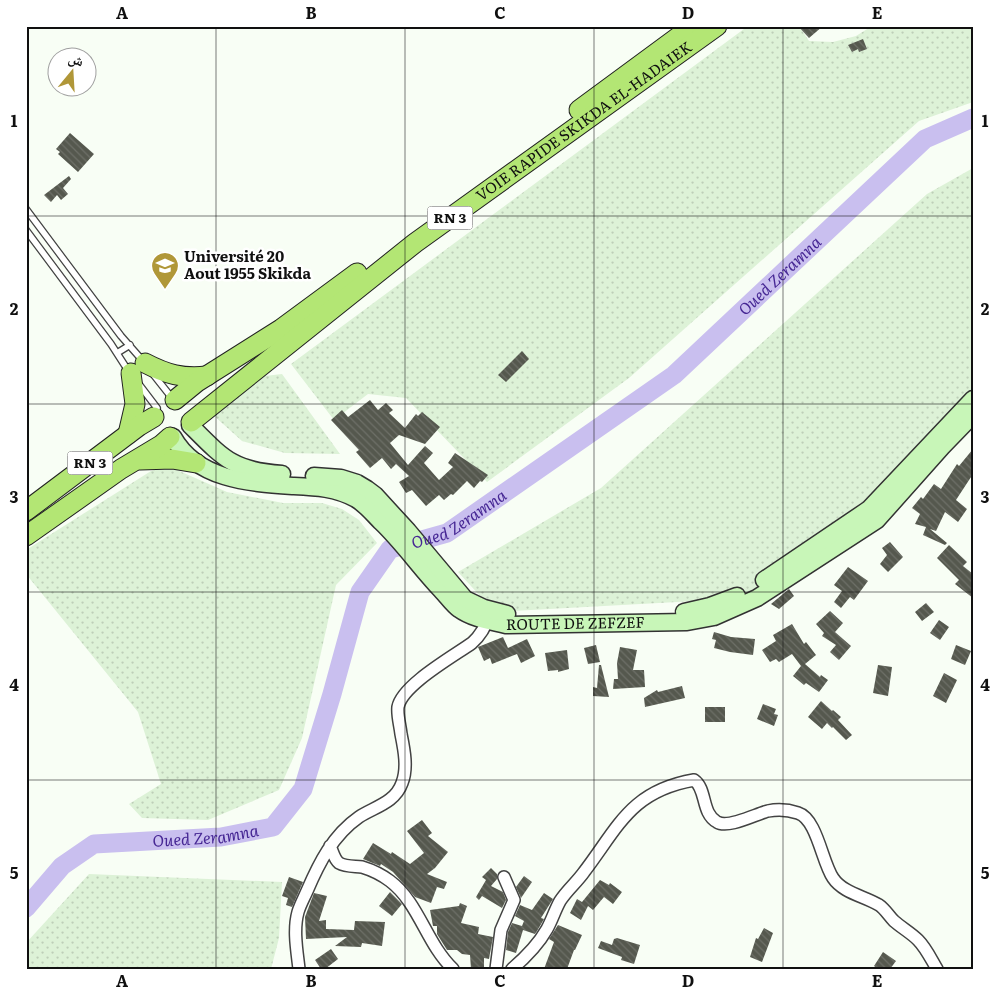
<svg xmlns="http://www.w3.org/2000/svg" width="999" height="995" viewBox="0 0 999 995" font-family="Literata,'Noto Naskh Arabic',serif">
  <style>
    .farmland { fill: url(#farmland-dots) }
    .lines { fill: none; stroke-linecap: round; stroke-linejoin: round }
    .river { stroke: #c9bfef; stroke-width: 19 }
    .building { fill: url(#building-back-hatch) }
    .service-casing { stroke: #434343; stroke-width: 8 }
    .minor-casing { stroke: #434343; stroke-width: 14 }
    .secondary-casing { stroke: #323232; stroke-width: 19 }
    .trunk-casing { stroke: #212121; stroke-width: 21 }
    .service { stroke: #fff; stroke-width: 5.5 }
    .minor { stroke: #fff; stroke-width: 11 }
    .secondary { stroke: #c8f6b8; stroke-width: 16 }
    .trunk { stroke: #b3e674; stroke-width: 19 }
    .grid { fill: none; stroke: #101010; stroke-width: 1; stroke-opacity: 0.55 }
    .labels { text-anchor: middle; stroke-width: 5; stroke-linejoin: round; paint-order: stroke }
    .shield { fill: #fff; stroke: #585858; stroke-width: 1 }
    .shield-label { font-size: 14px; font-weight: bold; fill: #101010 }
    .street-label { font-size: 15px; fill: #101010; stroke: #fff }
    .poi-label { font-size: 15px; font-weight: bold; fill: #101010; stroke: #fff; text-anchor: start }
    .water-label { font-size: 16px; font-style: italic; fill: #462794; stroke: #fff }
    .neatline { fill: none; stroke: #101010; stroke-width: 2 }
    .grid-label { font-size: 16px; text-anchor: middle; font-weight: bold; fill: #101010 }
  </style>
  <defs>
    <pattern id="farmland-dots" width="8" height="8" patternUnits="userSpaceOnUse" patternTransform="scale(1.25)"><rect width="8" height="8" fill="#ddf2d7"/><path d="M2 2h.1M6 6h.1" fill="none" stroke="#bdceb8" stroke-width="1.8" stroke-linecap="round"/></pattern>
    <pattern id="building-back-hatch" width="6" height="6" patternUnits="userSpaceOnUse" patternTransform="scale(1.25)"><rect width="6" height="6" fill="#55584e"/><path d="M-1 5l2 2M0 0l6 6M5-1l2 2" fill="none" stroke="#6e7068"/></pattern>
  </defs>
  <rect width="100%" height="100%" fill="#f8fef5"/>
  <path class="farmland" d="M748 26H799L809 41 833 42 856 36 872 26H973V102L919 121 629 378 487 482 406 398 368 394 334 420 291 364Z
    M973 168V388L817 550 802 543 769 571 764 591 732 599 495 612 458 572 601 488 927 194Z
    M282 374 340 454 285 453 242 441 212 414 265 376Z
    M168 466 227 492 283 503H322L342 509 359 520 377 543 336 585 302 738 279 790 208 820 142 818 129 804 161 784 138 712 26 574V550L151 471Z
    M89 874 282 882 279 938 271 969H26V943Z"/>
  <g class="lines">
    <path class="river" id="s1" d="M26 908 62 866 94 844 221 837 273 827 303 789 332 694 360 592 390 549 447 533 674 375 925 139 973 118"/>
  </g>
  <path class="building" d="M798 26H823L809 38Z
    M863 39 867 49 859 52 858 49 852 52 848 45Z
    M70 133 94 154 78 172 58 154 60 152 56 149Z
    M69 176 71 179 63 188 68 194 61 200 57 195 51 202 44 195Z
    M522 351 529 359 506 382 498 375Z
    M370 400 378 410 386 403 393 410 389 413 405 428 416 414 418 416 422 412 440 427 425 444 399 435 390 443 408 465 425 446 433 453 424 463 439 480 453 467 448 463 455 453 488 475 482 482 480 481 474 488 467 481 453 495 451 494 444 500 439 495 426 506 412 490 406 493 399 482 409 476 396 464 391 469 382 458 370 468 356 452 359 450 331 420 342 410 348 417Z
    M973 449V474L956 500 967 509 958 522 945 512 936 531 930 529 947 543 945 545 923 535 926 527 915 524 920 514 912 508 921 497 923 499 934 484 941 489 957 464 959 466Z
    M890 542 903 557 888 572 880 564 887 555 882 548Z
    M949 545 967 562 963 566 973 574V598L955 584 959 580 937 558Z
    M848 567 868 581 854 600 850 597 841 608 834 602 842 591 834 585Z
    M789 589 794 596 779 609 771 604Z
    M926 603 934 612 922 621 915 612Z
    M830 611 843 623 835 632 851 646 839 660 830 652 836 645 822 636 824 633 816 624Z
    M939 620 949 627 940 640 930 633Z
    M792 624 804 644 806 642 816 655 805 664 820 677 821 675 828 680 819 692 806 683 804 685 793 676 801 666 792 654 779 662 776 659 770 662 762 650 776 641 773 635Z
    M714 632 731 637 755 639 753 655 730 652 714 648 716 640 712 639Z
    M503 637 508 648 527 639 535 656 521 663 517 654 492 664 490 658 484 661 478 647Z
    M596 645 600 662 588 664 584 648Z
    M956 645 971 651 965 665 951 659Z
    M620 647 637 650 633 670H644L645 687 613 689 614 679H618L617 663Z
    M567 650 569 669 558 672V670L548 671 545 653Z
    M599 665H601L609 697 593 696V687L597 688Z
    M878 665 892 667 888 696 873 693Z
    M944 673 957 680 946 703 933 696Z
    M682 686 685 698 645 707 644 698 657 690 658 692Z
    M821 701 832 711 833 710 841 717 838 720 852 735 846 740 833 727 832 728 827 723 822 729 808 717Z
    M763 704 776 709 774 714 778 715 774 726 757 719Z
    M705 707H725V722H705Z
    M422 820 432 833 428 836 448 852 435 868 427 874 447 882 444 889 437 887 431 903 415 897 393 872 381 864 380 866 363 859 373 843 391 854 392 852 410 864 424 853 407 831Z
    M491 868 497 874V879L491 886 503 892 506 900 502 908 482 896 479 900 476 897 486 880 482 877Z
    M524 876 532 882 521 898 516 887Z
    M289 877 303 882 292 907 286 905 288 898 282 896Z
    M600 880 609 885 610 883 622 892 613 904 604 897 593 910 588 906 581 920 570 913 577 899 582 902Z
    M390 892 402 904 392 916 379 906Z
    M314 893 327 896 319 921 326 920V929L354 930 355 921 385 922 382 946 362 943 361 947 335 946 347 937 306 939 305 917Z
    M544 893 553 899 541 918 544 919 537 931 535 934 523 930 516 953 506 950 508 932 512 923 522 926 524 921 515 916 520 905 532 910Z
    M460 903 467 906 461 923 479 927 478 934 493 937 489 959 484 958V969H471L470 955 462 954 457 950H447L437 934V926H433L430 910 459 906Z
    M558 925 582 935 575 950H574L567 969H544L554 942 549 939Z
    M764 928 773 933 762 962 750 957 756 938 758 939Z
    M617 938 640 945 634 964 621 960 622 957 598 948 601 941 612 945 614 939Z
    M331 949 338 959 325 969H321L315 960Z
    M883 952 896 961 890 969H878L874 966Z"/>
  <g class="lines">
    <defs>
      <path id="service" d="M26 209 121 336 143 361
        M26 230 111 344 129 372
        M117 353 130 345
        M153 374 172 398
        M138 383 157 408"/>
      <path id="minor" d="M330 846C333 852 334 859 339 863 346 867 355 866 362 867 372 870 382 875 390 881 419 903 426 943 453 969
        M299 969C297 951 293 930 298 912 300 905 304 898 307 891 319 863 333 835 359 817 374 807 395 803 402 783 408 768 404 749 401 734 400 725 397 715 398 707 402 685 454 656 472 643 481 635 486 626 490 614
        M496 969 501 930 514 900 504 877
        M512 969C526 957 538 945 547 929 552 920 555 910 560 901 567 890 577 882 584 872 619 826 631 791 694 780 707 789 701 813 717 822 728 829 756 814 768 811 778 809 789 810 798 813 817 819 822 862 833 878 843 893 864 896 879 905 885 909 889 916 894 921 902 928 911 933 918 940 926 948 931 959 937 969"/>
      <g id="secondary">
        <path d="M190 425C223 458 233 471 282 474"/>
        <path id="s2" d="M173 437C197 480 249 483 294 486 316 487 336 488 356 499 366 505 373 514 381 522 403 543 420 568 441 590 447 596 453 605 459 609 473 619 490 621 506 625L687 622 714 617 757 598 877 520 942 447 973 415"/>
        <path d="M314 476 341 478 357 483 367 489 375 495 408 531 465 599 484 608 507 614"/>
        <path d="M764 580 869 509 973 399"/>
        <path d="M684 612 710 606 737 596"/>
      </g>
      <g id="trunk">
        <path d="M579 110 693 26"/>
        <path d="M145 363C166 374 183 379 207 376"/>
        <path d="M175 400 197 382 281 329 357 273"/>
        <path id="s3" d="M191 422 415 243 717 26"/>
        <path d="M128 434 135 404 131 373"/>
        <path d="M140 460 172 459 196 463"/>
        <path d="M26 511 139 426 154 417"/>
        <path d="M26 536 121 469 161 445 170 437"/>
      </g>
    </defs>
    <use href="#service" class="service-casing"/>
    <use href="#minor" class="minor-casing"/>
    <use href="#secondary" class="secondary-casing"/>
    <use href="#trunk" class="trunk-casing"/>
    <use href="#service" class="service"/>
    <use href="#minor" class="minor"/>
    <use href="#secondary" class="secondary"/>
    <use href="#trunk" class="trunk"/>
  </g>
  <path class="grid" d="M216 26V969M405 26V969M594 26V969M783 26V969M26 216H973M26 404H973M26 592H973M26 780H973"/>
  <defs>
    <symbol id="university-pin" viewBox="-11 -11 22 30"><path d="M0 17L-7.5 6A9.5 9.5 0 1 1 7.5 6Z" fill="#b09738" stroke="#fff"/><path d="M0-5L7-2L0 1L-7-2ZM-4 1L0 2.5L4 1V4Q0 6-4 4Z" fill="#fff"/></symbol>
  </defs>
  <g fill-rule="evenodd">
    <use href="#university-pin" x="149" y="250" width="32" height="43"/>
  </g>
  <g class="labels">
    <g class="shield">
      <rect x="427.5" y="206.5" width="45" height="23" rx="4"/>
      <rect x="67.5" y="451.5" width="45" height="23" rx="4"/>
    </g>
    <g class="shield-label">
      <text x="450" y="223">RN 3</text>
      <text x="90" y="468">RN 3</text>
    </g>
    <g class="street-label">
      <text dy="5" stroke="none"><textPath href="#s3" startOffset="495">VOIE RAPIDE SKIKDA EL-HADAIEK</textPath></text>
      <text dy="5" stroke="none"><textPath href="#s2" startOffset="471">ROUTE DE ZEFZEF</textPath></text>
    </g>
    <g class="poi-label">
      <text x="184" y="262">Université 20<tspan x="184" dy="17">Aout 1955 Skikda</tspan></text>
    </g>
    <g class="water-label">
      <text dy="6" stroke="none"><textPath href="#s1" startOffset="1061">Oued Zeramna</textPath></text>
      <text dy="6" stroke="none"><textPath href="#s1" startOffset="656">Oued Zeramna</textPath></text>
      <text dy="6" stroke="none"><textPath href="#s1" startOffset="206">Oued Zeramna</textPath></text>
    </g>
  </g>
  <rect width="999" height="995" fill="none" stroke="#ffffff" stroke-width="55"/>
  <g transform="translate(72 72) rotate(18)"><circle r="24" fill="#ffffff" stroke="#9f9f9f"/>
  <path d="M0-4L9 19L0 12L-9 19Z" fill="#b09738"/>
  <text y="-8" font-size="14" font-weight="bold" text-anchor="middle" fill="#101010">ش</text>
  </g>
  <rect x="28" y="28" width="944" height="940" class="neatline"/>
  <g class="grid-label">
    <text x="122" y="19">A</text>
    <text x="311" y="19">B</text>
    <text x="500" y="19">C</text>
    <text x="688" y="19">D</text>
    <text x="877" y="19">E</text>
    <text x="14" y="127">1</text>
    <text x="985" y="127">1</text>
    <text x="14" y="315">2</text>
    <text x="985" y="315">2</text>
    <text x="14" y="503">3</text>
    <text x="985" y="503">3</text>
    <text x="14" y="691">4</text>
    <text x="985" y="691">4</text>
    <text x="14" y="879">5</text>
    <text x="985" y="879">5</text>
    <text x="122" y="987">A</text>
    <text x="311" y="987">B</text>
    <text x="500" y="987">C</text>
    <text x="688" y="987">D</text>
    <text x="877" y="987">E</text>
  </g>
</svg>
